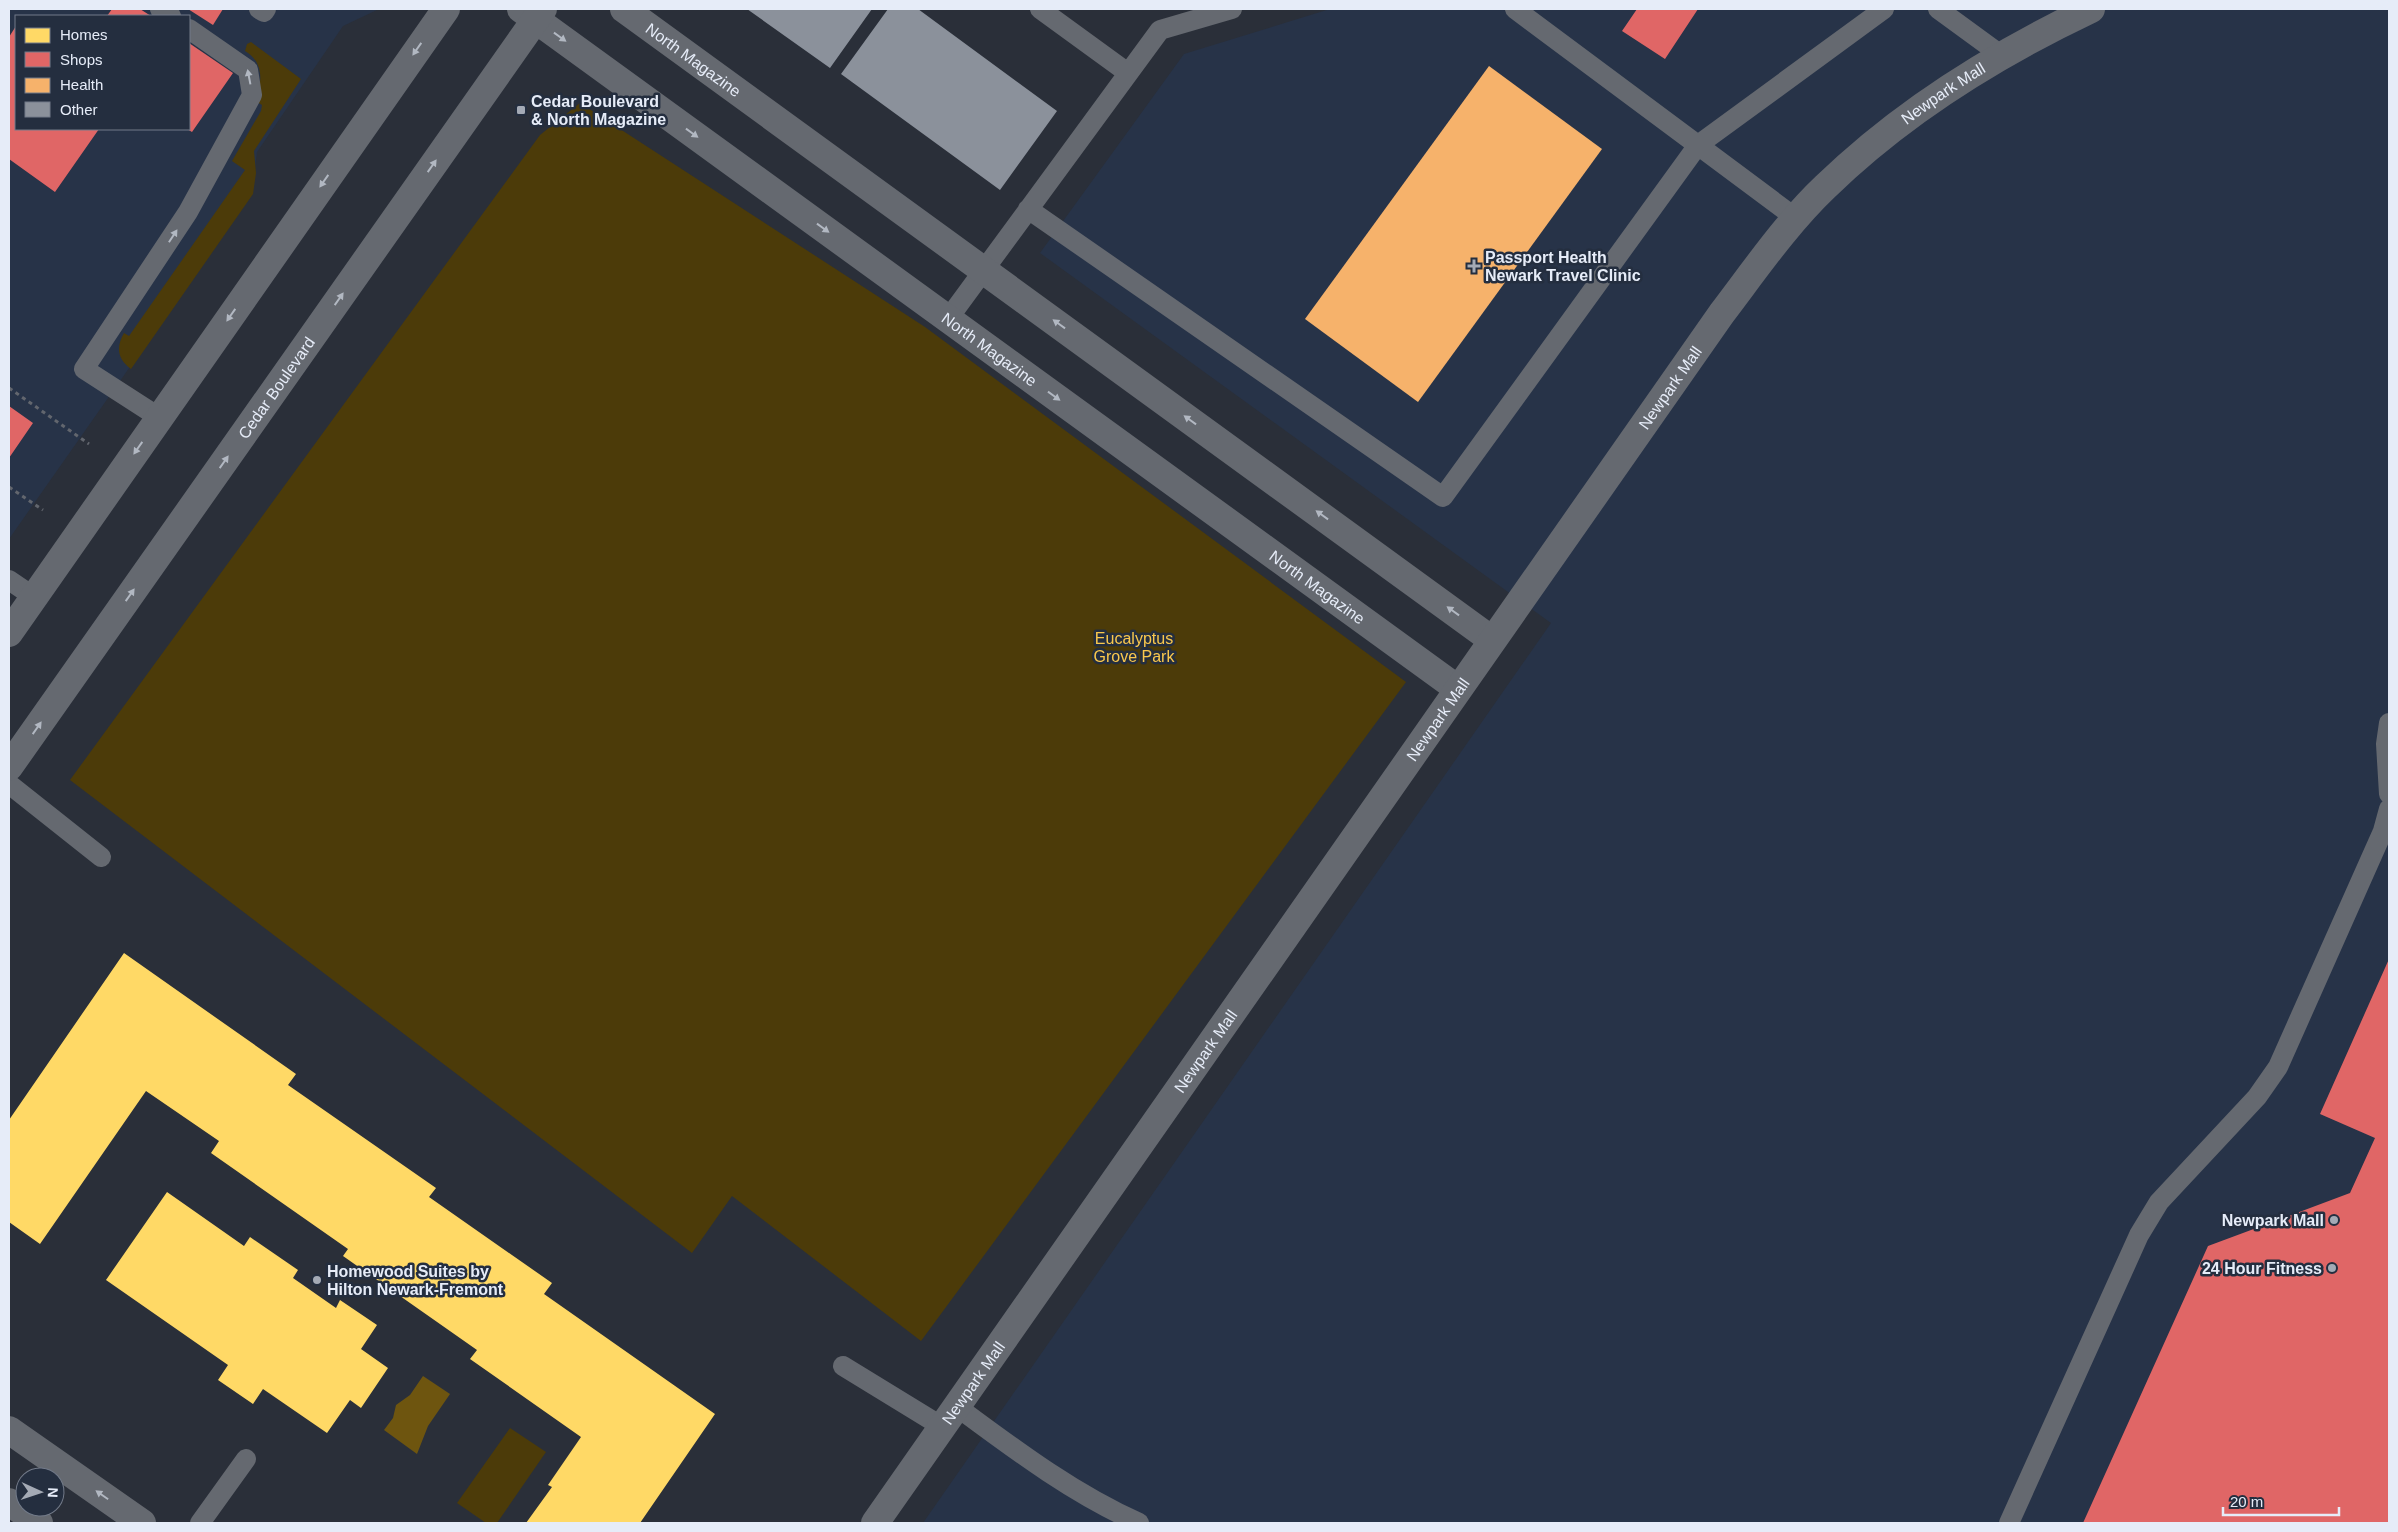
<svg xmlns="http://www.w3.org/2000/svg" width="2398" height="1532" viewBox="0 0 2398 1532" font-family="Helvetica,sans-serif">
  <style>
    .built { fill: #273348; fill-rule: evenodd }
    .green { fill: #4c3b09 }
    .water { fill: #6e550f }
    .homes { fill: #ffd966 }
    .shops { fill: #e06666 }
    .health { fill: #f6b26b }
    .building { fill: #8b919b }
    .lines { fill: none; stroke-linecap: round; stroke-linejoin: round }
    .path { stroke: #62666e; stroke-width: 3; stroke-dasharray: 4 4; stroke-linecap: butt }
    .service { stroke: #656970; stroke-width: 20 }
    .minor { stroke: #656970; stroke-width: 28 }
    .secondary { stroke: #656970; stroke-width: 28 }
    .oneway { fill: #b2b8c2 }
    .poi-dot { fill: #a4aab5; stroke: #242e3f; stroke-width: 2 }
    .labels { text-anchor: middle; stroke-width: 5; stroke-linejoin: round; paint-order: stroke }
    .street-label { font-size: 16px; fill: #e6ecf8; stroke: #242e3f }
    .poi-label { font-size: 16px; font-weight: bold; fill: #e6ecf8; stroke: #242e3f; text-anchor: start }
    .park-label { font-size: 16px; fill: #fac84d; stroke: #242e3f }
  </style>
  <rect width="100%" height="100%" fill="#2a2f39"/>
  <path class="built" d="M9 9H379L343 26 257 152 252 193 9 539ZM16 16H189V129H16Z
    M1330 9H2389V1523H923L1551 623 1040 253 1184 54Z"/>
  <path class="green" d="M251 42 301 79 254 151 256 173 253 194 131 369C117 359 116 347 124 333L129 336 245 170 232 161 261 111 262 105 254 100C264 83 263 61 245 51L247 44Z
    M580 103 925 327 1406 682 921 1341 732 1196 692 1253 70 780 540 135Z
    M510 1428 546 1452 497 1523H486L457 1503Z"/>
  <path class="water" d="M423 1376 450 1394 428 1426 417 1454 384 1430 393 1418 396 1405 410 1395Z"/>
  <path class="homes" d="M124 953 296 1074 288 1085 436 1188 429 1197 552 1283 544 1294 715 1414 640 1523H526L552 1487 548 1485 581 1437 470 1359 477 1350 343 1256 348 1249 211 1153 219 1141 146 1091 40 1244 9 1222V1120Z
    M167 1192 244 1246 250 1237 298 1270 293 1278 336 1308 340 1300 377 1325 361 1349 388 1368 361 1408 350 1400 327 1433 263 1389 253 1404 218 1380 228 1365 106 1280Z"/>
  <path class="shops" d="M112 9H140L151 16H107Z
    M188 9H223L213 25Z
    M1637 9H1698L1665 59 1622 31Z
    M16 26V129H99L55 192 9 159V37Z
    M189 43 233 73 192 132 187 129H189Z
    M9 406 33 423 9 458Z
    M2389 959V1523H2083L2208 1246 2350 1193 2375 1138 2320 1114Z"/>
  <path class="health" d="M1489 66 1602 149 1418 402 1305 319Z"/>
  <path class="building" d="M747 9H872L830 68Z
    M888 9H918L1057 111 1000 190 841 74Z"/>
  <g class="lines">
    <path class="path" d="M9 388 89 444
      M9 487 43 510"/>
    <path class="service" d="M160 9 171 16
      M259 9 264 12 266 9
      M1040 9 1128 73
      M1515 9 1797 219
      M1938 9 2001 55
      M1028 209 1443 497 1698 145 1884 9
      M948 319 1160 30 1232 9
      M160 418 84 369 188 212 252 95 248 70 189 29
      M9 580 34 597
      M2389 723 2386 744 2389 794
      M9 784 101 857
      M843 1366 941 1426
      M956 1406C1014 1449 1072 1493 1139 1523
      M200 1523 246 1459
      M2009 1523 2139 1235 2159 1202 2257 1097 2278 1067 2383 831 2389 809"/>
    <g class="minor">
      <path id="s1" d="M521 9 1458 689"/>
      <path id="s2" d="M624 9 1492 640"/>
      <path d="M9 1430 142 1523"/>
      <path d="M9 1502 39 1523"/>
      <path id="s3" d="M875 1523 1722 313C1754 271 1787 223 1825 187 1903 111 1994 55 2091 9"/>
    </g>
    <g class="secondary">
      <path d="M9 633 446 9"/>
      <path id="s4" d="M9 767 543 9"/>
    </g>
  </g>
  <defs><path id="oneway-solid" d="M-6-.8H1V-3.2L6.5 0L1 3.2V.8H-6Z" transform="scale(1.25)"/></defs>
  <g class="oneway">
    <use href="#oneway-solid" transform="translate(560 37) rotate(36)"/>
    <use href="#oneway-solid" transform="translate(417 49) rotate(125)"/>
    <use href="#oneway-solid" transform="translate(249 77) rotate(-101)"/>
    <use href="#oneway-solid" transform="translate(692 133) rotate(36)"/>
    <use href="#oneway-solid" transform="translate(432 166) rotate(-55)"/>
    <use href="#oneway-solid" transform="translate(324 181) rotate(125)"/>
    <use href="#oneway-solid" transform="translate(823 228) rotate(36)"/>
    <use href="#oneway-solid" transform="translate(173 236) rotate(-57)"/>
    <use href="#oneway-solid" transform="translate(339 299) rotate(-55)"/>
    <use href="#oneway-solid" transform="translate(231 315) rotate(125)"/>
    <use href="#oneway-solid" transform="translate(1059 324) rotate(-144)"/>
    <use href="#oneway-solid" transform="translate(1054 396) rotate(36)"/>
    <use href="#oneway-solid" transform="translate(1190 420) rotate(-144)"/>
    <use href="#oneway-solid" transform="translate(138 448) rotate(125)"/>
    <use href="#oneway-solid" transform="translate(224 462) rotate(-55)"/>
    <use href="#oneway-solid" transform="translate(1322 515) rotate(-144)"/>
    <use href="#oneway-solid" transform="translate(130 595) rotate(-55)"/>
    <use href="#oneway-solid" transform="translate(1453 611) rotate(-144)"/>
    <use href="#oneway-solid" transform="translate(37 728) rotate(-55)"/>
    <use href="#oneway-solid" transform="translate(102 1495) rotate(-145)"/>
  </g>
  <g class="poi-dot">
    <rect x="516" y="105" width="10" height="10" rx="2.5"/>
    <path d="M1471.5 258.5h5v5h5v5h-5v5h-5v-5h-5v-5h5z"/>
    <circle cx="2334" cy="1220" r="5"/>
    <circle cx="2332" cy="1268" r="5"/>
    <circle cx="317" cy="1280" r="5"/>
  </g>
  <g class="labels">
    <g class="street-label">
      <text dy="6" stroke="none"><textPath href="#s2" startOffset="86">North Magazine</textPath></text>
      <text dy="6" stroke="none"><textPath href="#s3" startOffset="1791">Newpark Mall</textPath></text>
      <text dy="6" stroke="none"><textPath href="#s1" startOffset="579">North Magazine</textPath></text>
      <text dy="6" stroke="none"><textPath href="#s4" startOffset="464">Cedar Boulevard</textPath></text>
      <text dy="6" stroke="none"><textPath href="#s3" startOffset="1386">Newpark Mall</textPath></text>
      <text dy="6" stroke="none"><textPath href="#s1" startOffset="984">North Magazine</textPath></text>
      <text dy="6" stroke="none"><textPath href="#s3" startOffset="981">Newpark Mall</textPath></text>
      <text dy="6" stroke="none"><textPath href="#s3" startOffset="576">Newpark Mall</textPath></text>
      <text dy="6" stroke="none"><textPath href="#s3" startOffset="171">Newpark Mall</textPath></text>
    </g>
    <g class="poi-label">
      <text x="531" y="107">Cedar Boulevard<tspan x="531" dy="18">&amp; North Magazine</tspan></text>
      <text x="1485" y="263">Passport Health<tspan x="1485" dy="18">Newark Travel Clinic</tspan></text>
      <text x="2324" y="1226" text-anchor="end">Newpark Mall</text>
      <text x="2322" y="1274" text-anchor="end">24 Hour Fitness</text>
      <text x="327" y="1277">Homewood Suites by<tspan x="327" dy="18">Hilton Newark-Fremont</tspan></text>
    </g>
    <g class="park-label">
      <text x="1134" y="644">Eucalyptus<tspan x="1134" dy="18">Grove Park</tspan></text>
    </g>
  </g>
  <rect width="2398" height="1532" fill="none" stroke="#e6ecf8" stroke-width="20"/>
  <rect x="15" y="15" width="175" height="115" fill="#242e3f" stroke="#727a89"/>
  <rect x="25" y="28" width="25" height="15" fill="#ffd966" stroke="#727a89"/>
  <text x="60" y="40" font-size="15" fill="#e6ecf8">Homes</text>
  <rect x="25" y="52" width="25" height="15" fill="#e06666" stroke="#727a89"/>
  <text x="60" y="65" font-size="15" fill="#e6ecf8">Shops</text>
  <rect x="25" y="78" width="25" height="15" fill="#f6b26b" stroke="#727a89"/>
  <text x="60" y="90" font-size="15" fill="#e6ecf8">Health</text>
  <rect x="25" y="102" width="25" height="15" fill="#8b919b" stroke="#727a89"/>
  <text x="60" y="115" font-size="15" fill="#e6ecf8">Other</text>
  <g transform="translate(40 1492) rotate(93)"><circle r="24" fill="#242e3f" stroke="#727a89"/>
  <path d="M0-4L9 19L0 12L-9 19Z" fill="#a4aab5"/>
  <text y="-8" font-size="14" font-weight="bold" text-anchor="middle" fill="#e6ecf8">N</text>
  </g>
  <path d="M2223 1507v8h116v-8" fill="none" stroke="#e6ecf8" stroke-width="2.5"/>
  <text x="2230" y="1507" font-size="15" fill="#e6ecf8" stroke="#242e3f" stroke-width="4" paint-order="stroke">20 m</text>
</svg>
